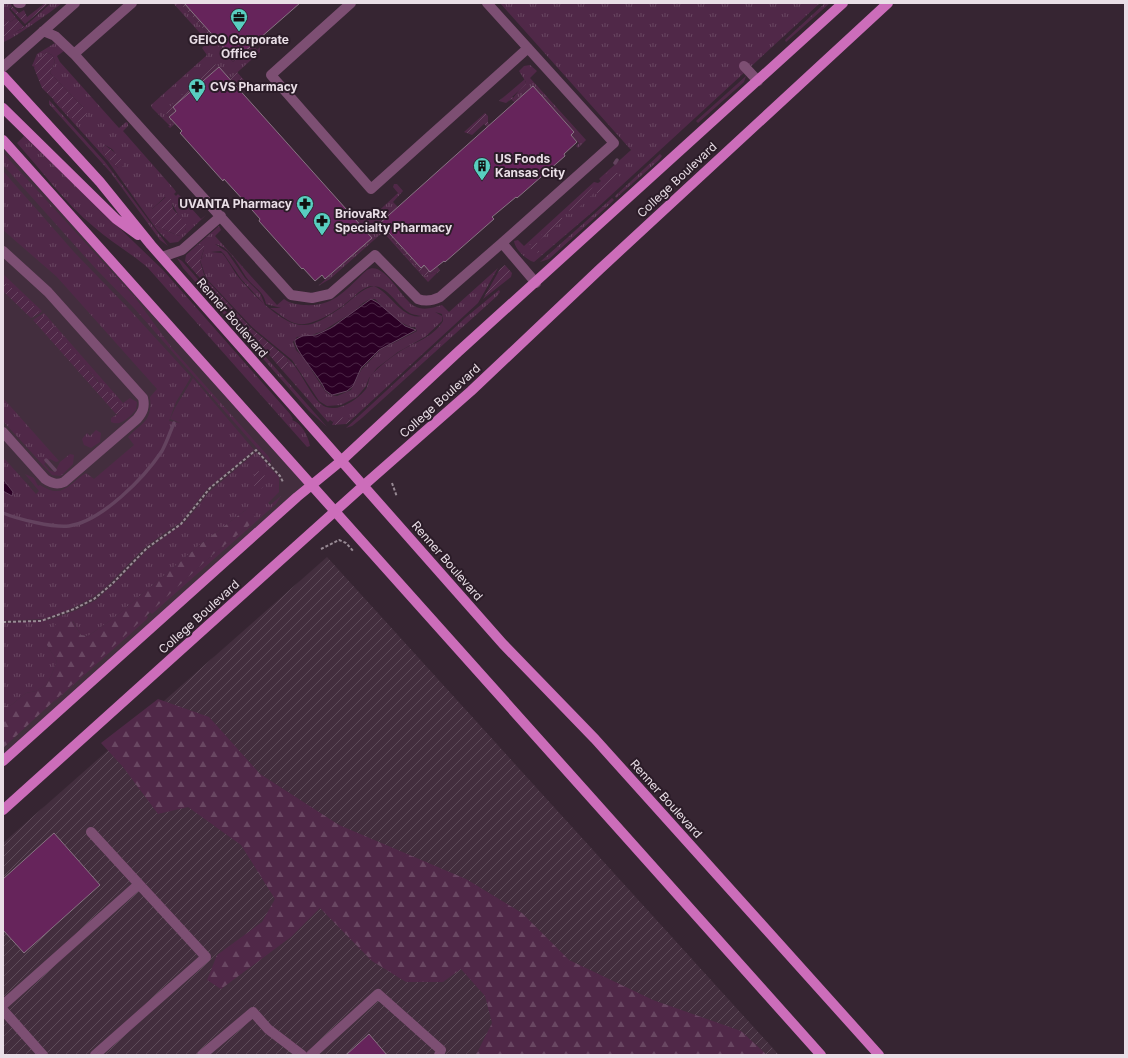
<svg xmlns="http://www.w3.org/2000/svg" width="1128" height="1058" viewBox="0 0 1128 1058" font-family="Inter,sans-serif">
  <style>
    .built { fill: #432e3e }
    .industrial { fill: url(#industrial-furrows) }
    .grass { fill: url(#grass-tufts); fill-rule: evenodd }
    .forest { fill: url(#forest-firs) }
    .garden { fill: url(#garden-furrows) }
    .water { fill: url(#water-waves); stroke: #64435f }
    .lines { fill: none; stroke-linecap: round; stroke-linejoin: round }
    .stream { stroke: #64435f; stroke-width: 3.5 }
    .building { fill: #66245b; stroke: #887483 }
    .path { stroke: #988a94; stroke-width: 2; stroke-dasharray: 3 2; stroke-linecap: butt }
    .minor { stroke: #7d4f73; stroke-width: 10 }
    .major { stroke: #cc6dba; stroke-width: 10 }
    .labels { text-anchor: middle; stroke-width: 4; stroke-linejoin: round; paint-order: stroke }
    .poi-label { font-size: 12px; font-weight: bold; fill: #e9dee6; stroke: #2b1c28; text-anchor: start }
    .street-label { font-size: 12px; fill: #e9dee6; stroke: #2b1c28 }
  </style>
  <defs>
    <pattern id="industrial-furrows" width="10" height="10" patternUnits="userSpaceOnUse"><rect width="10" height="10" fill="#432e3e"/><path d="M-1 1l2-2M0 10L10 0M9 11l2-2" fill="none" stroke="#5e4c5a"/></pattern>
    <pattern id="grass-tufts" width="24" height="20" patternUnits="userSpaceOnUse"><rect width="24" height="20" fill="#502848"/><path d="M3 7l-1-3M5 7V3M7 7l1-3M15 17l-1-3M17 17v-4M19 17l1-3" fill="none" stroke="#694762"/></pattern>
    <pattern id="forest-firs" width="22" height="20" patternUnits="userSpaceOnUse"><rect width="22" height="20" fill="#502848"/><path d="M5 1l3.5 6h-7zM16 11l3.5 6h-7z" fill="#694762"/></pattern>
    <pattern id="garden-furrows" width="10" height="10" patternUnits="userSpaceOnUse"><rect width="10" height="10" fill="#502848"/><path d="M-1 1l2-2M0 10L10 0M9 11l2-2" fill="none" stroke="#694762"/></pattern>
    <pattern id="water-waves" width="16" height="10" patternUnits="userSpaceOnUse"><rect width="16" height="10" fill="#2b0025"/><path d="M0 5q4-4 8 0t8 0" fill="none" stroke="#4a2545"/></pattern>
  </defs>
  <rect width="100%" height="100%" fill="#362532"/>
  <path class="built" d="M3 140 313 485 3 761Z"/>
  <path class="industrial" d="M327 557 779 1055H3V843Z"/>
  <path class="grass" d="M3 3H10L12 6 9 9 16 18 10 22 3 19Z
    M51 3H62C55 9 9 42 3 42V37L22 29Z
    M173 3H180L233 62 253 44 257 50 260 47V52L230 79 215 64 166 113 173 125 170 126 152 108 151 105 207 55 202 48 208 42Z
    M500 3H820L596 209 534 262C526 260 515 249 514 241L518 240 524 246 594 182 598 183 601 181 599 179 601 177 631 150Z
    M825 3H830L786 42 785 40Z
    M55 43 64 51 57 56 60 62 119 128 126 122 128 123V126L123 131 174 189 176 192 174 194 176 196 178 194 181 197 201 219 206 215 178 242 170 243 157 230 108 161 53 100 57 101 69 115 84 108 50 73 55 61 52 55 46 52 35 67 32 66 37 54ZM105 145 112 149 122 161 118 168 105 156 102 149ZM165 197 171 202 186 229 179 236 156 226 152 209Z
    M530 65 537 71 530 78 586 140 578 148 576 146 579 143 571 135 574 132 533 86 516 101 513 98 526 82 519 71 524 66Z
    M746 76 744 82 698 123 696 121Z
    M49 100 105 162 168 246 160 240 111 173 49 104Z
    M24 136 163 270 290 414 293 419 292 420C301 423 308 435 310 446L307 447 148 268C131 253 111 242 94 227 65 203 42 171 17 143Z
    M3 153 134 296 172 348 269 457 271 461 270 463 134 308 96 269 3 165Z
    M660 154 662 156 659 160 616 198 615 196Z
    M3 171 74 252 129 309 191 377 176 402 169 421 181 423 170 419 175 408 193 378 254 450 207 489 181 522 163 534 143 549 107 586 92 598 66 611 44 619 3 621V491L6 493 13 492 3 479V457L36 494 39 491 25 474 34 478 38 486 40 485C63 500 68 484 86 473L94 479 134 445 128 437C144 421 152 422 150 397L157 389 57 277 3 230Z
    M394 184H397L403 191 393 202 398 207 380 223 382 230 386 232 424 276 436 272 437 273 428 282 383 232 330 279 318 286 339 267 361 210 370 219 398 193 393 187Z
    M612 198 614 200 610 204 549 259 540 262Z
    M219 226 221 230 215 236 277 305 284 299C291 304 295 304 304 305 335 307 346 289 367 270 384 260 401 299 414 306 423 311 433 308 442 305L449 312 498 268 478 303 351 420 348 418 334 420 333 422 330 420 328 422 283 371 288 363 287 358C301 368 312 402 326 407 340 412 358 399 366 389 369 384 368 377 373 373 381 365 390 358 399 352 414 342 433 338 443 321L442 314 435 312 442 316V321L425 337 398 352 377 368 369 378 366 386 357 397 341 405 327 406 319 401 292 360 252 327 206 278 200 260 210 252 201 259 204 249 199 245H197ZM215 244C230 247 238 265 246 277 253 287 264 291 266 304L281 308H270C279 313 288 323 299 324 314 326 340 309 351 299 357 294 365 285 374 286 388 287 397 305 408 312 412 315 417 315 422 316 402 320 391 293 374 286 359 289 349 304 336 311 327 317 314 326 302 325 282 325 252 293 240 279 233 271 229 261 222 253L210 252 221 251 224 254 241 279 265 305 260 293 245 278 227 252ZM370 299H375C383 307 404 329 415 327L417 331 380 350 361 370 351 390 337 396 330 395 325 391 303 357 296 350 293 342 297 337 312 335 323 331 353 312 363 303Z
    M177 258 182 261 327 427 309 411 183 268Z
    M3 274 42 311 40 313 3 281Z
    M499 290 500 292 497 296 362 418 352 426 346 428 465 318Z
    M44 313 123 403 130 398 137 402 136 410C129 417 121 427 111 422V418L118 414 97 380 65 343 49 321 41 315Z
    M3 398 59 461 56 462 50 459 44 464 49 470 55 472 60 462 70 454 74 455 73 464 61 476 52 475 3 421Z
    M96 430 101 433 100 442 91 448 84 445 82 439 87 433 90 436Z
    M256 452 279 477V492L268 503 270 505 281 496 276 504 152 614 150 612 211 556 251 524 247 509 202 543 114 618 88 636 81 635 73 621 47 645 57 661 51 676 46 685 36 691 26 693 10 706H3V623L49 620 77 610 96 600 117 581 146 551 186 521 209 492Z
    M146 615 148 617 146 620 54 702 63 691Z"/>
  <path class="forest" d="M251 508 256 513 251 524 211 556 3 748V706H10L26 693 36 691 46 685 51 676 57 661 47 645C50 631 55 620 70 617L81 635 88 636 114 618 202 543 247 509Z
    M158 699 209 717 260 774 339 825 466 879 522 913 569 960 653 1000 741 1031 767 1055H476L492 1023 485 996 461 969 443 982H406L372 961 320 908 291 937 221 989 207 980 217 955 262 922 275 899 241 845 188 807 158 814 123 767 101 743Z"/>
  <path class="garden" d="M45 3H49L25 24 11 9 12 6 19 13 24 10 27 17Z
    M180 3H184L235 60 233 62Z
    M16 18 24 27 12 34 3 37V19L10 22Z
    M46 52 52 55 55 61 50 73 84 108 87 114 83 121 79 123 75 121 42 88 34 68 37 61Z
    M215 64 219 67 198 85 199 86 173 107 176 111 170 117 175 124 170 128 168 126 173 125 165 111Z
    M237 72 249 86 243 87 238 82 235 85 230 79Z
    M525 79 526 84 512 97 516 101 515 103 511 99 506 103 499 101Z
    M485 113 488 116V123L490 125 487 127 484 124 472 135 464 132Z
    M105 145C112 151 121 155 124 165L122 167 118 168 105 156 102 149Z
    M611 170H615L620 177 610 189 602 193H594L572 214H568L570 209 592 188 605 183 606 174Z
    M167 196 171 199 173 209 187 225 184 233 179 236 156 226 150 216 152 209Z
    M561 217 564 219 537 242 539 252 536 253 529 248 530 245Z
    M380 223 421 268 424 265 430 272 437 266 440 270 437 273 436 272 424 276 386 232 380 229Z
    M197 245 205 246 200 261 205 278 251 328 287 358 288 363 283 371 228 307 223 304 185 261 186 255Z
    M505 265 512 273 511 277 483 299 500 269Z
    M3 281 28 300 40 313 31 318 3 291Z
    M41 315 49 321 101 386 125 408V411L116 414 33 320Z
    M338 417 348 418 351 420 346 424 332 425 334 420Z
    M259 471 264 473 266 482 262 488 257 490 252 482 255 473Z"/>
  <path class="water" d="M371 299 378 303 405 326 416 330 379 350 361 368 353 386 347 391 332 395 325 390C321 378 293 349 295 340L302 336 316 335 331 328Z
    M3 479 13 492 12 496 3 491Z"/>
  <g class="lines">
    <path class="stream" d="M615 163 617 160
      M46 460 55 470
      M3 513C17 519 54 528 69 526 102 521 144 478 162 451 167 442 170 432 174 423"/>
  </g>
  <path class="building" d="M184 3H300L235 60Z
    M219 67 372 238 325 279 322 275 315 281 303 268 302 269 259 221 260 219 245 202 224 179 223 181 180 133 182 131 169 117 176 111 173 107Z
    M533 86 574 132 571 135 577 142 564 154 565 156 517 198 516 197 492 217 494 219 445 262 444 261 430 272 424 265 421 268 380 223Z
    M54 833 100 885 24 953 3 930V879Z
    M369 1034 387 1055H346Z"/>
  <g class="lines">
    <path class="path" d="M392 483 397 497
      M321 549 339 540 346 543 354 552
      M3 622 41 621 74 609 94 599 112 584 147 548 181 524 210 488 256 450 280 476 283 482"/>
    <path class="minor" d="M18 3H21
      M351 3 271 75 371 189 528 48
      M487 3 614 143 502 243
      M43 31 55 36 74 54 291 295 312 298 330 294 375 255 418 299C426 302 432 301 440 297L502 243 536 283
      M74 54 132 3
      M744 66 758 81
      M3 67 75 3
      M3 251 48 292 143 398C145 407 143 412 137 419L64 482C57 485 52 484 45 479L3 432
      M162 257 182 250 221 216
      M91 832 206 957 95 1055
      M3 1005 139 884
      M3 1010 43 1055
      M202 1055 253 1012 268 1029 302 1055
      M311 1055 378 994 441 1050 439 1055"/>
    <path class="major" d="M3 76 100 182 151 245 503 644 595 739 879 1055
      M3 108 116 219 138 235
      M3 140 821 1055
      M3 761 297 497 341 461 458 352 843 3
      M3 810 363 486 471 391 600 269 888 3"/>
  </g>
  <defs>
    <symbol id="office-pin" viewBox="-11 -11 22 30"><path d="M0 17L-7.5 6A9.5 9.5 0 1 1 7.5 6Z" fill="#58cec0" stroke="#2b1c28"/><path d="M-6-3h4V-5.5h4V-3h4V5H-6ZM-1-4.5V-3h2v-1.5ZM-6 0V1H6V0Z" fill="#111"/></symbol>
    <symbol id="pharmacy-pin" viewBox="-11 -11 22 30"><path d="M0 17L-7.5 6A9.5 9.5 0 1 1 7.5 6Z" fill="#58cec0" stroke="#2b1c28"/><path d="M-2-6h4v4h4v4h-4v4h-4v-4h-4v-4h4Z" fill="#111"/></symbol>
    <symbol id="building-pin" viewBox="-11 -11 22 30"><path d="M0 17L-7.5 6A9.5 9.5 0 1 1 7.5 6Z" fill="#58cec0" stroke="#2b1c28"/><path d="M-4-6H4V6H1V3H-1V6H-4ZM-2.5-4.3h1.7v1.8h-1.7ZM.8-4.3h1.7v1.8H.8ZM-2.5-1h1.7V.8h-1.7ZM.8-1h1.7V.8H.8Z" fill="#111"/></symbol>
  </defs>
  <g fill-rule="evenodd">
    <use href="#office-pin" x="229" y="7" width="20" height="27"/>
    <use href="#pharmacy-pin" x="187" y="77" width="20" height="27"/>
    <use href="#building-pin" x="472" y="156" width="20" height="27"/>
    <use href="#pharmacy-pin" x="295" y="194" width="20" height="27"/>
    <use href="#pharmacy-pin" x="312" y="211" width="20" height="27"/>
  </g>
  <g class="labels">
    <g class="poi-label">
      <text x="239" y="44" text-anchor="middle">GEICO Corporate<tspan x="239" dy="14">Office</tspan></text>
      <text x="210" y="91">CVS Pharmacy</text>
      <text x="495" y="163">US Foods<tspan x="495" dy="14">Kansas City</tspan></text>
      <text x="292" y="208" text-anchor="end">UVANTA Pharmacy</text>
      <text x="335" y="218">BriovaRx<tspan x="335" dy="14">Specialty Pharmacy</tspan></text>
    </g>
    <g class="street-label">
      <text transform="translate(677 180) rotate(-43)" y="4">College Boulevard</text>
      <text transform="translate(232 318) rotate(49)" y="4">Renner Boulevard</text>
      <text transform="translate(440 401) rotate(-42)" y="4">College Boulevard</text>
      <text transform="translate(447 561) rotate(49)" y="4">Renner Boulevard</text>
      <text transform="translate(199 617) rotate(-42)" y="4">College Boulevard</text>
      <text transform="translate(666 799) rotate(48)" y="4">Renner Boulevard</text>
    </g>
  </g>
  <rect width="1128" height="1058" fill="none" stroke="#e9dee6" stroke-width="8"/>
</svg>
